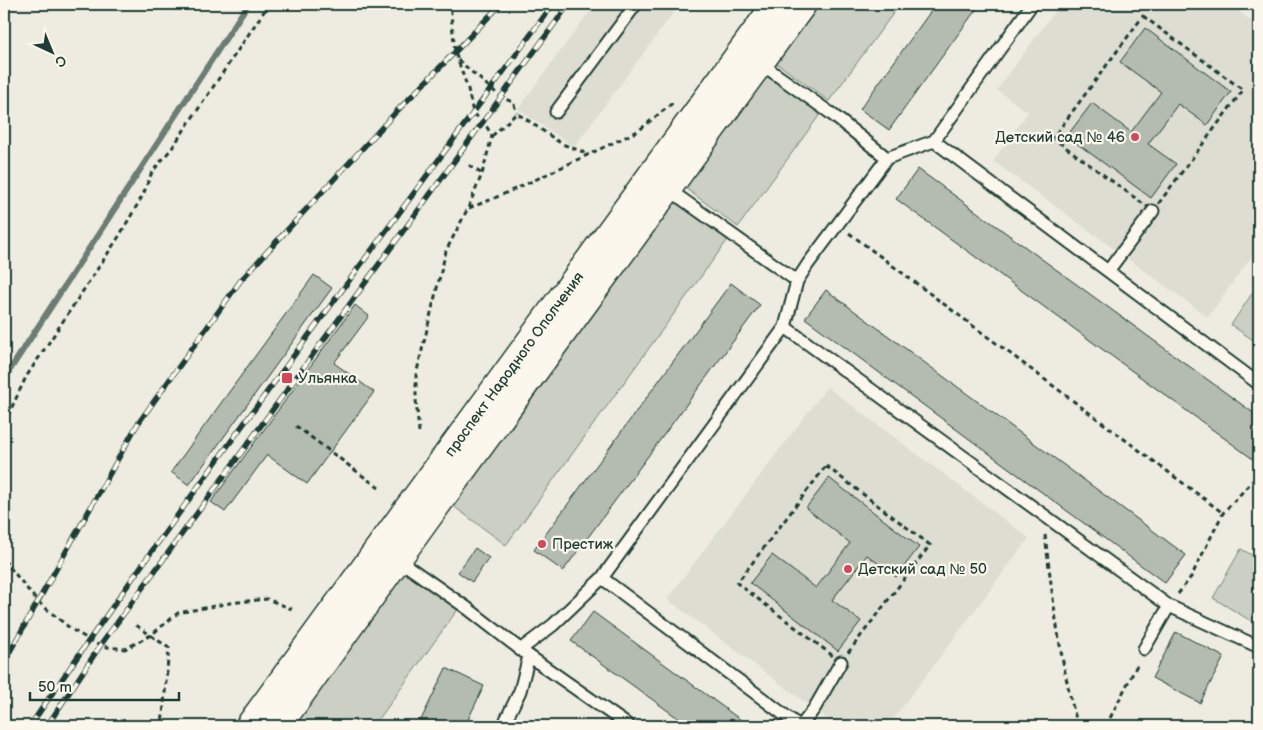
<svg xmlns="http://www.w3.org/2000/svg" width="1263" height="730" viewBox="0 0 1263 730" font-family="'Balsamiq Sans',sans-serif">
  <style>
    .built { fill: #ddddd2 }
    .green { fill: #cbcfc4; stroke: #75867c }
    .lines { fill: none; stroke-linecap: round; stroke-linejoin: round }
    .stream { stroke: #6c7d74; stroke-width: 6 }
    .building { fill: #b4bbb0; stroke: #1f3d34 }
    .lane-casing { stroke: #1f3d34; stroke-width: 15 }
    .secondary-casing { stroke: #1f3d34; stroke-width: 31 }
    .path { stroke: #1f3d34; stroke-width: 3; stroke-dasharray: 5 4; stroke-linecap: butt }
    .lane { stroke: #fbf7ec; stroke-width: 11 }
    .secondary { stroke: #fbf7ec; stroke-width: 28 }
    .rail-casing { stroke: #1f3d34; stroke-width: 5.5 }
    .rail { stroke: #fbf7ec; stroke-width: 4; stroke-dasharray: 11; stroke-linecap: butt }
    .poi-dot { fill: #d1495b; stroke: #fbf7ec; stroke-width: 2 }
    .labels { text-anchor: middle; stroke-width: 4.5; stroke-linejoin: round; paint-order: stroke }
    .poi-label { font-size: 15px; fill: #1f3d34; stroke: #fbf7ec; text-anchor: start }
    .street-label { font-size: 15px; fill: #1f3d34; stroke: #fbf7ec }
  </style>
  <rect width="100%" height="100%" fill="#eeece1"/>
  <filter id="ink" filterUnits="userSpaceOnUse"><feTurbulence type="fractalNoise" baseFrequency=".02" numOctaves="2"/><feDisplacementMap in="SourceGraphic" scale="10" xChannelSelector="R" yChannelSelector="G"/><feConvolveMatrix kernelMatrix="1 2 1 2 8 2 1 2 1" color-interpolation-filters="sRGB"/></filter>
  <g filter="url(#ink)">
    <path class="built" d="M595 4H680L574 147 518 109Z
      M1060 4H1228L1259 26V246L1208 317 993 161 1028 112 997 90Z
      M827 387 1029 538 888 726H837L667 599Z"/>
    <path class="green" d="M817 4H900L829 101 775 62Z
      M767 74 821 113 738 227 684 187Z
      M675 199 729 238 506 545 452 505Z
      M1259 283V344L1231 325Z
      M1241 549 1259 559V619L1256 624 1213 598Z
      M405 572 458 609 374 726H293Z"/>
    <g class="lines">
      <path class="stream" d="M4 379 248 4"/>
    </g>
    <path class="building" d="M936 4H980L889 130 860 109Z
      M1145 28 1231 92 1207 125 1178 104 1148 144 1176 164 1151 198 1067 136 1092 103 1131 132 1161 92 1120 62Z
      M918 169 1259 417V459L1257 462 896 199Z
      M314 275 332 288 189 485 171 472Z
      M731 283 760 305 563 571 534 550Z
      M826 290 1186 555 1165 583 805 318Z
      M355 305 369 316 334 363 374 392 307 484 267 455 225 512 211 502Z
      M829 478 919 547 896 577 867 555 832 600 861 621 838 651 750 583 772 555 816 588 850 543 806 508Z
      M475 548 489 558 472 582 458 572Z
      M593 612 704 693 749 726H689L571 641Z
      M1176 632 1224 657 1200 703 1152 678Z
      M446 668 484 686 465 726H418Z"/>
    <g class="lines">
      <defs>
        <path id="lane" d="M760 63 829 112 887 158 934 141 1032 4
          M556 112 636 4
          M934 141 1259 384
          M668 189 797 281 785 327 1169 606 1259 647
          M1108 271 1153 211
          M797 281 808 264 887 158
          M397 559 467 608 529 656 629 726
          M602 578 785 327
          M1144 649 1169 606
          M520 650 553 625 602 578 799 726
          M503 726 520 691 529 656
          M801 726 814 709 841 662"/>
        <g id="secondary">
          <path id="s1" d="M250 726 777 4"/>
          <path d="M277 726 425 520 802 4"/>
        </g>
      </defs>
      <use href="#lane" class="lane-casing"/>
      <use href="#secondary" class="secondary-casing"/>
      <path class="path" d="M1143 16 1243 90 1153 211 1053 138Z
        M458 60 502 98 513 102 517 113
        M492 136 517 113 562 144 589 154
        M469 165 482 174
        M469 208 490 200 522 186 638 131 675 101
        M849 233 1223 513
        M4 424 26 377 118 238 143 195 152 172 172 148 269 4
        M296 426 379 488
        M419 432 416 400V375L446 251 468 208 482 174 492 136 484 122 473 113 468 89 455 52 450 4
        M826 466 930 545 841 662 737 583Z
        M1045 535C1053 599 1060 664 1078 726
        M4 560 37 601 71 629 100 646 125 649 151 635 178 613 230 603 267 599 292 609
        M1178 594 1191 577 1223 513 1259 474
        M136 625 169 648 162 726
        M1106 726 1138 663"/>
      <use href="#lane" class="lane"/>
      <use href="#secondary" class="secondary"/>
      <defs>
        <path id="rail" d="M4 662 137 425 241 280 396 112 455 52 501 4
          M30 726C197 480 378 244 553 4
          M47 726 100 646 569 4"/>
      </defs>
      <use href="#rail" class="rail-casing"/>
      <use href="#rail" class="rail"/>
    </g>
  </g>
  <g class="poi-dot">
    <circle cx="1135" cy="137" r="5"/>
    <rect x="281" y="372" width="12" height="12" rx="2.5"/>
    <circle cx="542" cy="544" r="5"/>
    <circle cx="848" cy="569" r="5"/>
  </g>
  <g class="labels">
    <g class="poi-label">
      <text x="1125" y="142" text-anchor="end">Детский сад № 46</text>
      <text x="298" y="383">Ульянка</text>
      <text x="552" y="549">Престиж</text>
      <text x="858" y="574">Детский сад № 50</text>
    </g>
    <g class="street-label">
      <text dy="5" stroke="none"><textPath href="#s1" startOffset="448">проспект Народного Ополчения</textPath></text>
    </g>
  </g>
  <rect width="1263" height="730" fill="none" stroke="#fbf7ec" stroke-width="20"/>
  <rect x="10" y="10" width="1243" height="710" fill="none" stroke="#1f3d34" stroke-width="2" filter="url(#ink)"/>
  <g transform="translate(52 52) rotate(136)" stroke="#fbf7ec" stroke-width="4" paint-order="stroke">
  <path d="M0-4L9 19L0 12L-9 19Z" fill="#1f3d34"/>
  <text y="-8" font-size="14" font-weight="bold" text-anchor="middle" fill="#1f3d34">С</text>
  </g>
  <path d="M30 692v8h149v-8" fill="none" stroke="#1f3d34" stroke-width="2.5"/>
  <text x="38" y="692" font-size="15" fill="#1f3d34" stroke="#fbf7ec" stroke-width="4" paint-order="stroke">50 m</text>
</svg>
